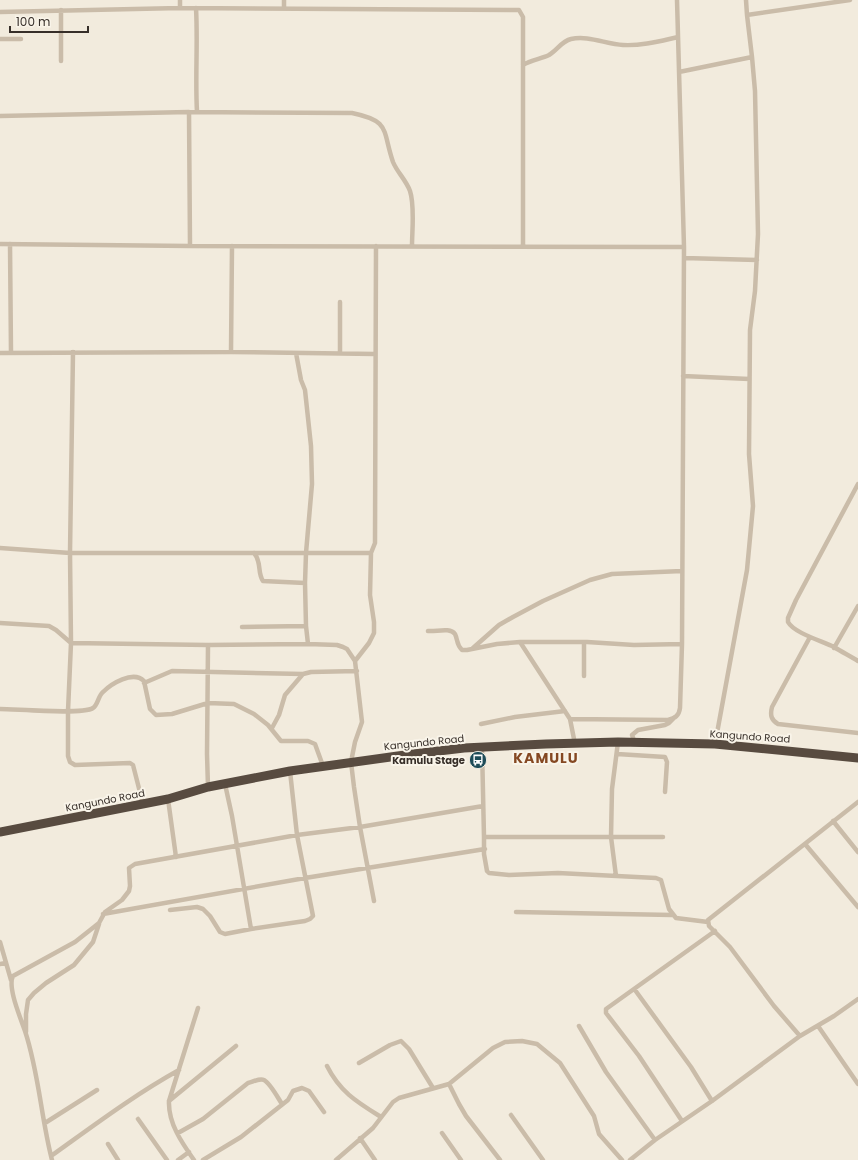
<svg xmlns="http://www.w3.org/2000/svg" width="858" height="1160" viewBox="0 0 858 1160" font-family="Poppins,sans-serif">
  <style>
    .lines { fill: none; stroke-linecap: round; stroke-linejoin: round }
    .street { stroke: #cabca9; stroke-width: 4.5 }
    .highway { stroke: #584b40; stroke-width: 9 }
    .labels { text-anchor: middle; stroke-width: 4; stroke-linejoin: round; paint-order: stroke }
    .street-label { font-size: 10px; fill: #372f29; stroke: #f9f4e9 }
    .poi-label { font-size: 10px; font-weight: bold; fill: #372f29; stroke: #f9f4e9; text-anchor: end }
    .district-label { font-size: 14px; font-weight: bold; letter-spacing: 1px; fill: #854822; stroke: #f9f4e9 }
  </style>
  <rect width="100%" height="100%" fill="#f2ebdd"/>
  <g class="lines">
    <path class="street" d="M180 0V8
      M284 0V8
      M746 0 747 15
      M196 8C198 43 195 77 197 112
      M61 10V61
      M0 12 180 8 519 10 523 17V246
      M0 39H21
      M523 65C531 60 541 59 549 55 557 50 562 41 571 39 588 35 606 44 623 45 642 46 660 41 678 37
      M679 72 752 57
      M189 112 190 246
      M0 116 189 112 352 113C391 121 382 130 393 162 397 172 406 180 410 191 415 206 412 230 412 246
      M0 244 190 246 684 247
      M10 244 11 353
      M684 258 757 260
      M340 302V353
      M73 352 70 553 71 643 68 711V756L70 762 75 765 130 763 133 765 143 804
      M231 352 232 246
      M0 353 231 352 375 354
      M296 353 301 380 305 390 311 446 312 484 306 553 305 583 306 626 308 644 337 645 343 647 347 649 355 661 362 722 355 742 351 762 354 787 360 827 374 901
      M683 376 749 379
      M858 484 796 600 788 618V622C794 633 822 641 834 647 842 652 850 656 858 661
      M0 548 70 553H371L375 543 376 246
      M254 553C262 562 257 572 263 581L305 583
      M0 623 49 626 56 630 71 643 208 645 308 644
      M242 627 306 626
      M428 631C436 632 450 627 455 634 458 640 456 644 462 650H467L497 644 520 642H587L634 645 682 644
      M810 637 772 707C770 715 771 720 778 724L858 733
      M520 642 570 719
      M208 645 207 754 208 787
      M473 648 499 625 513 617 543 601 590 580 612 574 682 571
      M834 648 858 606
      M355 661 369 643 374 633V622L370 595 371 553
      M584 676V642
      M144 683 172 671 303 674
      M0 709C16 709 82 715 93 708 98 705 98 696 103 692 111 684 133 670 144 681L150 709 156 715 172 714 208 703 234 704 254 714 268 725 281 741H308L315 744 323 766
      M481 724 515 717 565 711
      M272 728 279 715 285 695 303 674 311 672 357 671
      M635 743 632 735 638 730 665 725 669 723 673 719
      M575 744 570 719 668 720C675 718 679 716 680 708L682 644 684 247 677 0
      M715 744 747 570 753 506 749 454 750 330 755 291 758 234 755 91 752 57 747 15 850 0
      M482 747 484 837H663
      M617 754 665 757 667 762 665 792
      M225 784 232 816 251 929
      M168 799 176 857
      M833 821 858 852
      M484 837V854L487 871 489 873 509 875 558 873 656 878 661 880 669 909 676 918 708 922
      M805 844 858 907
      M616 876 611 837 612 789 618 742
      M170 910 197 907 203 909 210 916 220 932 225 934 251 929 305 921 310 919 313 916 297 835 290 771
      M516 912 672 915
      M103 914 305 878 485 849
      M0 942 11 980
      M0 964 6 963
      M635 990 691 1067 712 1101
      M579 1026 606 1072 655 1140
      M818 1026 858 1084
      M26 1032V1014L28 1000 34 993 46 983 74 965 93 942 99 924
      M800 1036 774 1006 730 947 709 926 708 920 858 802
      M359 1063 390 1045 401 1041 409 1049 433 1088
      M327 1066C340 1092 357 1102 381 1117
      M449 1084 459 1104 466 1116 500 1160
      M169 1101 236 1046
      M511 1115 543 1160
      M138 1119 167 1160
      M682 1121 639 1056 606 1013V1009L715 931
      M45 1123 97 1090
      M178 1133 203 1119 248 1083C253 1082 259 1078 264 1080 270 1083 278 1098 282 1104
      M442 1133 461 1160
      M360 1138 375 1160
      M108 1144 118 1160
      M51 1156C93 1126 134 1095 179 1070
      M52 1160C41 1118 39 1073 25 1031 21 1019 7 987 13 976L75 942 94 927 99 923 105 912 122 900 129 891 130 886 129 868 135 864 297 835 360 827 483 806
      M178 1160 189 1152
      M194 1160C182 1143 168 1123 169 1101L198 1008
      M203 1160 241 1137 288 1100 293 1091 302 1088 309 1091 324 1112
      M336 1160 373 1128 393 1102 399 1098 449 1084 493 1048 505 1042 522 1041 537 1044 560 1063 594 1116 599 1134 622 1160
      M630 1160 655 1140 712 1101 800 1036 834 1016 858 999"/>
    <path class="highway" d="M0 832 168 799 208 787 290 771 405 755 464 748 546 744 618 742 715 744 858 758"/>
  </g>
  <defs>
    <symbol id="bus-disc" viewBox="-11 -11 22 22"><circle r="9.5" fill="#1e4c58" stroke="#f9f4e9"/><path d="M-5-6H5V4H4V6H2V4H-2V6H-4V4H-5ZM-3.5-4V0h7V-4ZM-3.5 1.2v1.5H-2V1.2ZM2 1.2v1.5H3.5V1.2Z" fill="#fff"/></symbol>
  </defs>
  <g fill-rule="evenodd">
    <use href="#bus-disc" x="468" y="750" width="20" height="20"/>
  </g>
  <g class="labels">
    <g class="street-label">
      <text transform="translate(750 736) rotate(4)" y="4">Kangundo Road</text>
      <text transform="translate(424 742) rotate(-6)" y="4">Kangundo Road</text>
      <text transform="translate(105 800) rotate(-11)" y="4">Kangundo Road</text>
    </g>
    <g class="poi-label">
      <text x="465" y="764">Kamulu Stage</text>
    </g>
    <g class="district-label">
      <text x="546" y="763">KAMULU</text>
    </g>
  </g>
  <path d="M10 26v6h78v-6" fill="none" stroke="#372f29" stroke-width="2"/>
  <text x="16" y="26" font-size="12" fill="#372f29" stroke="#f9f4e9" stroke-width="3" paint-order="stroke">100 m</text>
</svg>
